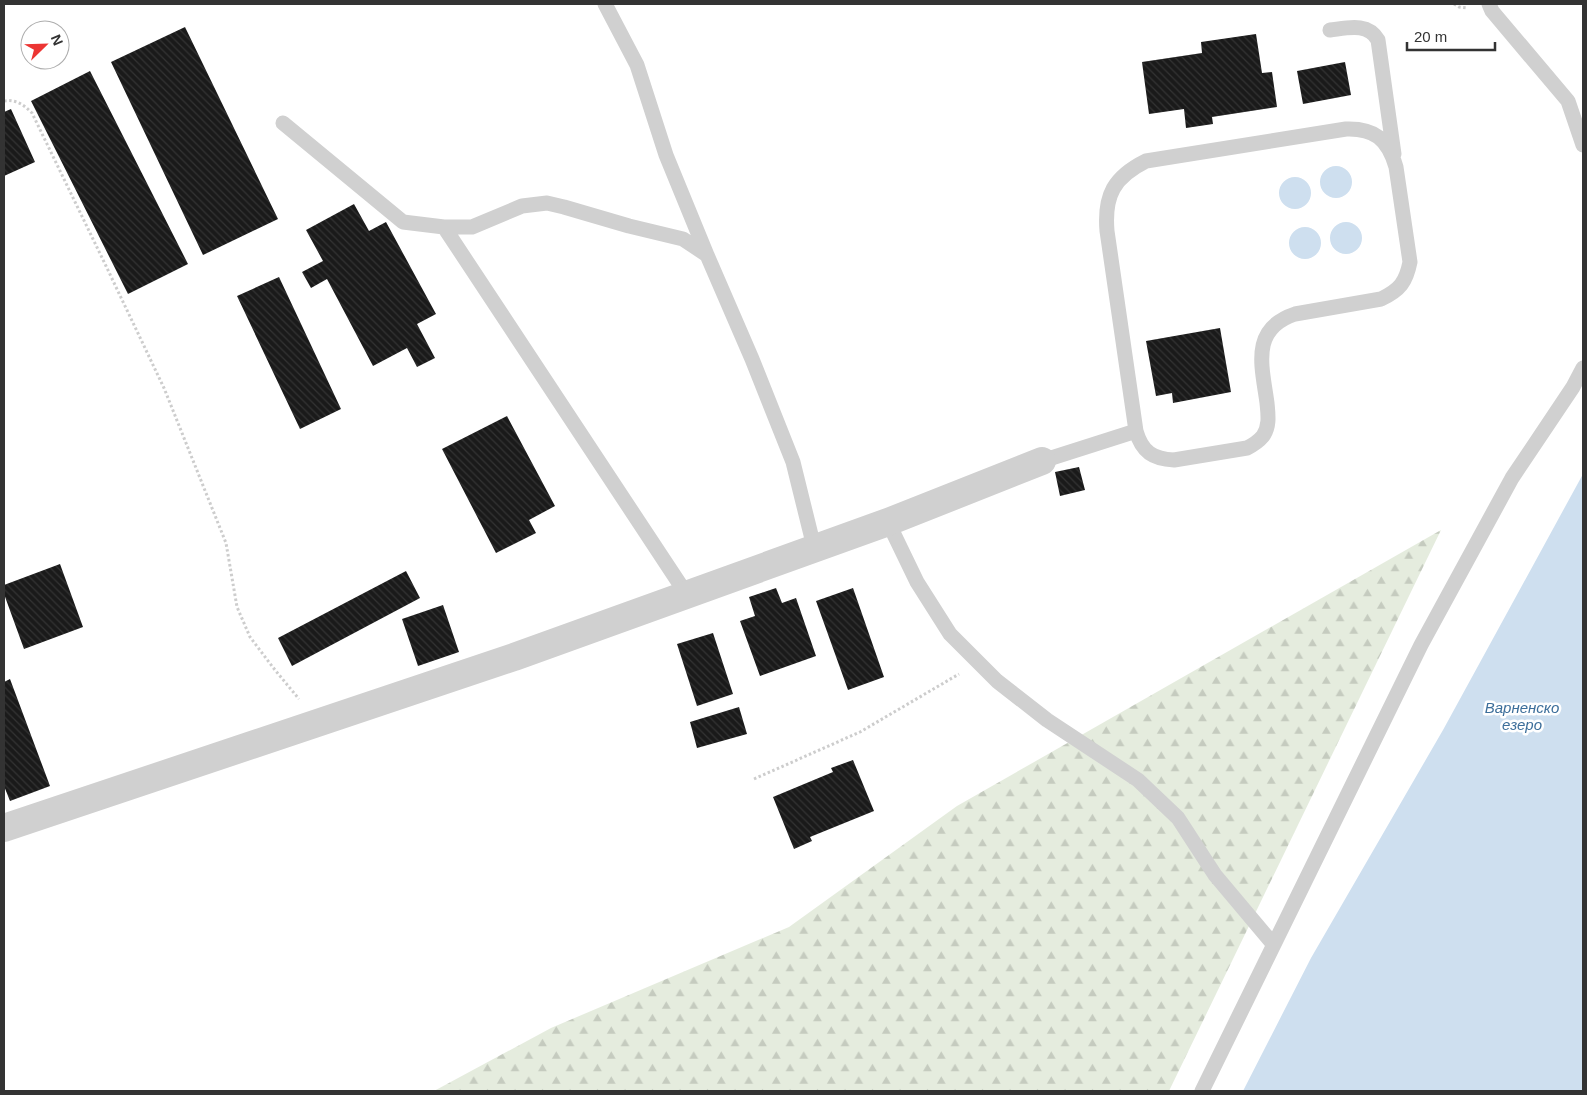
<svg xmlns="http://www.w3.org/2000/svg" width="1587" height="1095" viewBox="0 0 1587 1095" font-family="Arial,sans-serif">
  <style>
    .forest { fill: url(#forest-firs) }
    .water { fill: #cedfef }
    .building { fill: url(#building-back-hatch) }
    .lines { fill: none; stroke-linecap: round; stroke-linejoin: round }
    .path { stroke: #cdcdcd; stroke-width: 3; stroke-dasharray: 2.5 2.5; stroke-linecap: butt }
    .service { stroke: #d0d0d0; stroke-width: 15 }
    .minor { stroke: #d0d0d0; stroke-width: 28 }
    .labels { text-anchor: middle; stroke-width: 5; stroke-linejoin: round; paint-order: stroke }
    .water-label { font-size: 15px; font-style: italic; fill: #3c6e9a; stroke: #fff }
  </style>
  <defs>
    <pattern id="forest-firs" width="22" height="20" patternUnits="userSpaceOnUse" patternTransform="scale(1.25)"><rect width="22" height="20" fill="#e5ecde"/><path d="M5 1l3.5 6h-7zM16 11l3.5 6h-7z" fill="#c5cbbf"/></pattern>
    <pattern id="building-back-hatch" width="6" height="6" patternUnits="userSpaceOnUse" patternTransform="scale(1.25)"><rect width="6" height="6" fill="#1a1a1a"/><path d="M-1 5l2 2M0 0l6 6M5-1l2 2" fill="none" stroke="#333"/></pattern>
  </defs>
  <rect width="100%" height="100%" fill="#fff"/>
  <path class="forest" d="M1441 530 1169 1091H434L551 1028 789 927 957 806Z"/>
  <path class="water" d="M1320 182a16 16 0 1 1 32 0a16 16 0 1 1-32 0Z
    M1279 193a16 16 0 1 1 32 0a16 16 0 1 1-32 0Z
    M1330 238a16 16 0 1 1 32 0a16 16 0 1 1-32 0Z
    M1289 243a16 16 0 1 1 32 0a16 16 0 1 1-32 0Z
    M1583 474V1091H1243L1311 958 1443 730Z"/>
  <path class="building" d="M185 27 278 219 203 255 111 62Z
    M1256 34 1262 73 1272 72 1277 107 1212 117 1213 124 1186 128 1184 109 1149 114 1142 62 1202 53 1201 42Z
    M1345 62 1351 95 1303 104 1297 71Z
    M90 71 188 264 128 294 31 101Z
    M11 109 35 162 4 176V112Z
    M354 204 369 231 386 222 436 314 417 324 435 358 417 367 407 348 373 366 327 279 311 288 302 272 323 261 306 230Z
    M279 277 341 409 300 429 237 296Z
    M1220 328 1231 392 1173 403 1172 393 1156 396 1146 341Z
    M507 416 555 506 529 520 536 533 496 553 442 449Z
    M1079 467 1085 490 1060 496 1055 472Z
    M60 564 83 627 24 649 4 594V585Z
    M406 571 420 598 292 666 278 638Z
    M776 588 782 603 796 598 816 656 760 676 740 621 755 616 749 597Z
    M853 588 884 677 848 690 816 601Z
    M443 605 459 652 418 666 402 619Z
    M713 633 733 694 697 706 677 644Z
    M10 679 50 786 10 801 4 786V682Z
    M739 707 747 734 697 748 690 722Z
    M853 760 874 811 810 837 812 841 794 849 773 797 833 772 831 768Z"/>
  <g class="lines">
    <path class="path" d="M1454 4 1459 7 1467 8
      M4 101C16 99 24 105 32 113L106 266 164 388 226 543 237 607 250 637 275 670 299 699
      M754 779 860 732 959 674"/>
    <path class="service" d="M605 4 637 65 666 155 707 255
      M1489 4 1492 11 1568 101 1583 145
      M1330 30C1347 28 1368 22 1378 40L1394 154
      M283 123 403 222 444 227H472L522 206 547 203 564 207 629 226 683 239 707 255 752 359 793 462 814 547
      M1346 129C1374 128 1388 139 1396 167L1410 262C1406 282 1400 290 1381 299L1295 314C1250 329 1262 366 1267 403 1268 414 1270 426 1263 436 1258 442 1253 445 1247 448L1174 460C1153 459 1142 452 1136 431L1107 231C1104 195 1114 177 1146 161Z
      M444 227 687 595
      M1042 461 1136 431
      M888 522 917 582 950 634 997 681 1047 720 1138 780 1178 818 1215 875 1273 944
      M1202 1091 1421 645 1512 478 1573 387 1583 368"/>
    <path class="minor" d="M4 828 514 657 888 522 1042 461"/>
  </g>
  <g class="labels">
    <g class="water-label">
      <text x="1522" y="713">Варненско<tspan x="1522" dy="17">езеро</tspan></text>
    </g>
  </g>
  <rect width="1587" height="1095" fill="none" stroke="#333333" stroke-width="10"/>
  <g transform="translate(45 45) rotate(67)"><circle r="24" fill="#ffffff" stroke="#adadad"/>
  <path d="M0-4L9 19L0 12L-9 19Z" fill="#ec3533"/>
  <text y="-8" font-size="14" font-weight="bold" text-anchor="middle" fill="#333333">N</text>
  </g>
  <path d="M1407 42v8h88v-8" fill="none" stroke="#333333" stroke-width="2.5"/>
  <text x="1414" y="42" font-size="15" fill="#333333" stroke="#ffffff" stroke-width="4" paint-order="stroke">20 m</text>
</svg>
